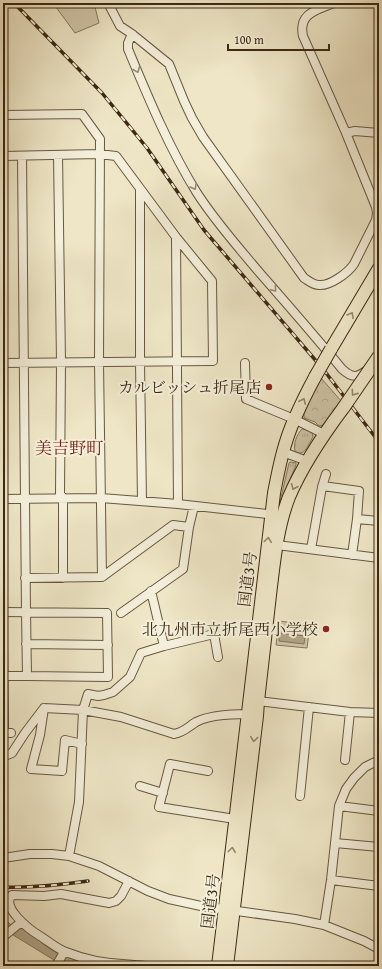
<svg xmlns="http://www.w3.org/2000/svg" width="382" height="969" viewBox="0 0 382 969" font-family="'Gentium Book Plus','Noto Serif JP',serif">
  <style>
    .grass { fill: url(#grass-tufts); stroke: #86775e }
    .forest { fill: url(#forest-crowns); stroke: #86775e }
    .pitch { fill: #d0c6a8; stroke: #86775e }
    .water { fill: #b1a589; stroke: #82735a }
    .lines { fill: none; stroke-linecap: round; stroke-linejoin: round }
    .minor-casing { stroke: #685840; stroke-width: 10 }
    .highway-casing { stroke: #3c2813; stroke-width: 14 }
    .minor { stroke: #f4efda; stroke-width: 8 }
    .highway { stroke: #eee6c6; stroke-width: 12 }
    .rail-casing { stroke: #3c2813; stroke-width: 3.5 }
    .rail { stroke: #f4efda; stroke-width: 2; stroke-dasharray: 6; stroke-linecap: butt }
    .highway-bridge-casing { stroke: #3c2813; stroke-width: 14; stroke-linecap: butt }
    .highway-bridge { stroke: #eee6c6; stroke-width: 12 }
    .oneway { stroke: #988c76 }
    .oneway2 { stroke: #95876c }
    .poi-dot { fill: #8f2418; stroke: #f4efda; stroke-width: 1.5 }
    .labels { text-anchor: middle; stroke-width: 4; stroke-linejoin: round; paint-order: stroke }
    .poi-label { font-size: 16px; fill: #3c2813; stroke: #f4efda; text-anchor: end }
    .street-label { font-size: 16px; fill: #3c2813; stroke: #f4efda }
    .neighbourhood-label { font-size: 17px; fill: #7a1f14; stroke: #f4efda }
  </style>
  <defs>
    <pattern id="grass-tufts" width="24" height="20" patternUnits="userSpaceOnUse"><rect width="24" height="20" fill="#d0c6a8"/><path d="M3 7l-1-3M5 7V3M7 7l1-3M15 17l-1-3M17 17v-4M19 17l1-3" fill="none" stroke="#b4aa90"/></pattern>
    <pattern id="forest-crowns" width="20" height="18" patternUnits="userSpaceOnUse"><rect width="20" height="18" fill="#d0c6a8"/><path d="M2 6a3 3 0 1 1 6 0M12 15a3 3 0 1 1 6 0" fill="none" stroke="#b4aa90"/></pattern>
  </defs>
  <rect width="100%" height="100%" fill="#eee6c6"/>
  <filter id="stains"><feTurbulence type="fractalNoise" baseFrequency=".005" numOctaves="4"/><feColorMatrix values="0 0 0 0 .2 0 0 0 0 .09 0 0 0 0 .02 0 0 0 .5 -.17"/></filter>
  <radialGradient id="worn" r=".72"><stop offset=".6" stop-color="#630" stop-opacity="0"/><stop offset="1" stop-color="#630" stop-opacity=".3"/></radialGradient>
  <path class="grass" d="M302 429C308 430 313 431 313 437 308 445 304 458 295 451 293 444 297 434 302 429Z
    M290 462 296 463V465L279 506 289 463Z"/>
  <path class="forest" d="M321 378 342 402 323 425 320 426 318 425 315 422 304 418V414L312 393Z"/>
  <path class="pitch" d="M53 3H94L99 23 75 33Z
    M279 621 310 625 307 648 276 645Z"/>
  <path class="water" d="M280 633 305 636 304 644 279 641Z
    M3 917 12 926 21 927 56 951 114 966H67L54 960 5 930 3 928Z"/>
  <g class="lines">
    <defs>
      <path id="minor" d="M108 3 120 26 132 34 169 64 184 101 192 118 203 137 304 278C309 281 313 285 319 285 330 286 348 273 354 264L376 220 377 213 376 207 346 133
        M334 3C317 10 298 13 303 36L346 133 355 131 379 133
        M132 34 128 43V49C148 97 169 148 197 193 215 221 238 247 259 272 287 304 315 336 342 369 352 378 357 378 367 370
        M3 115 82 114 100 139 99 362 102 577
        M58 155 61 362 60 494 63 498V578
        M3 156 99 154 116 156 176 237 212 281 213 361 3 363
        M140 189V362L142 501
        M176 237 178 504
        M245 363 246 399 294 419 324 434
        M283 452 307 461
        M323 486 359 491 357 519 352 555
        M3 499 101 498 178 504 276 515
        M357 519 379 521
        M277 545 379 558
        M311 549 322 487 326 474
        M25 578 102 577 173 525 189 527
        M151 591 164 646
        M3 612 107 613 108 677 27 676 26 612 22 156
        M121 613 183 569 189 527 194 506
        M3 644 4 733H11
        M26 644 108 645
        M4 676H27
        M258 701 350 712 379 713
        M82 744 65 740 62 771 31 769 40 735 44 708 83 710 121 717 174 734C184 732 188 727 196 722 209 715 237 713 252 715
        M3 755 5 756 12 753 25 733 44 708
        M345 760 350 712
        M208 771 170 764 159 807 235 819
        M140 786 163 793
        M300 796 309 707
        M339 806 379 811
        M335 843 379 847
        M69 856 79 802 83 710 88 694 98 696 104 695 113 692 130 677 141 653 164 646 214 634 218 657
        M3 858 30 854H52L69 856 99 866 148 891 169 899 201 906 295 919 324 925 364 941 379 949
        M331 880 379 886
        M129 881 121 896 116 901 109 903 61 894 44 896 12 895C0 907 30 930 40 936 48 941 57 949 66 952 76 956 86 959 96 961 112 964 129 964 145 966
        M324 925 331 880 339 806 346 789 354 778 365 767 379 760
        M3 937 20 923
        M56 966 64 952"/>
      <path id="highway" d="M331 349 379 268
        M218 966 274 493C279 467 284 442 295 418 301 404 308 390 315 377
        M227 966 257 716 258 701C262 665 266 630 270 595 274 562 277 528 289 497 303 464 323 435 344 407"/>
    </defs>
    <use href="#minor" class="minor-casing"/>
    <use href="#highway" class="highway-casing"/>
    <use href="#minor" class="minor"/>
    <use href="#highway" class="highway"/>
    <defs>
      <path id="rail" d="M14 3 102 93 125 121 147 148 204 230 323 369 379 442
        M3 887C31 888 60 885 88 881"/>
    </defs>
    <use href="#rail" class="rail-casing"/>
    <use href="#rail" class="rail"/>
    <defs>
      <path id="highway-bridge" d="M315 377 331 349
        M344 407 379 356"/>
    </defs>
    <use href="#highway-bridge" class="highway-bridge-casing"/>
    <use href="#highway-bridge" class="highway-bridge"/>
  </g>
  <defs><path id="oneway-chevron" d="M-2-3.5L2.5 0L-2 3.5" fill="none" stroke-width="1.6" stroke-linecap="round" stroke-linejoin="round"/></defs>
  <g class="oneway">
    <use href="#oneway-chevron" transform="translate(137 70) rotate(68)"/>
    <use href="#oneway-chevron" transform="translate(194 187) rotate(61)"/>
    <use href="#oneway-chevron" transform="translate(274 289) rotate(49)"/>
  </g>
  <g class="oneway2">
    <use href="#oneway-chevron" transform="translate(351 315) rotate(-60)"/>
    <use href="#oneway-chevron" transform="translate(354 393) rotate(125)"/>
    <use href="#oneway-chevron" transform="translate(303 401) rotate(-65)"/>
    <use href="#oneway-chevron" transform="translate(294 487) rotate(113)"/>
    <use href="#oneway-chevron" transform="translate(268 540) rotate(-83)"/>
    <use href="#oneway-chevron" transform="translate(254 739) rotate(97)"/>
    <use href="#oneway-chevron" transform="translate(232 850) rotate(-83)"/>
  </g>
  <g class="poi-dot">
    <circle cx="269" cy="387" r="4"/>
    <circle cx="326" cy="629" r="4"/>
  </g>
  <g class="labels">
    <g class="poi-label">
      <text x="261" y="393">カルビッシュ折尾店</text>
      <text x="318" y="635">北九州市立折尾西小学校</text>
    </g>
    <g class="street-label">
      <text transform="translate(247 579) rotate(-83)" y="6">国道3号</text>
      <text transform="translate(210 901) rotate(-83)" y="6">国道3号</text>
    </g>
    <g class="neighbourhood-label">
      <text x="69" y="454">美吉野町</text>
    </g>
  </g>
  <rect width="382" height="969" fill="none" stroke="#eee6c6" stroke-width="16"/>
  <rect x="4" y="4" width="374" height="961" fill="none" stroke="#3c2813" stroke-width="2"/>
  <rect x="8" y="8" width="366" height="953" fill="none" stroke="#3c2813"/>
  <path d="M228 44v6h101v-6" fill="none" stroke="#3c2813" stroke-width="2"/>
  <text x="234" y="44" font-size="12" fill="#3c2813" stroke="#f4efda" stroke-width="3" paint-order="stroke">100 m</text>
  <rect width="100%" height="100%" filter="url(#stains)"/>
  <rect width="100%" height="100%" fill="url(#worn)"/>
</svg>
